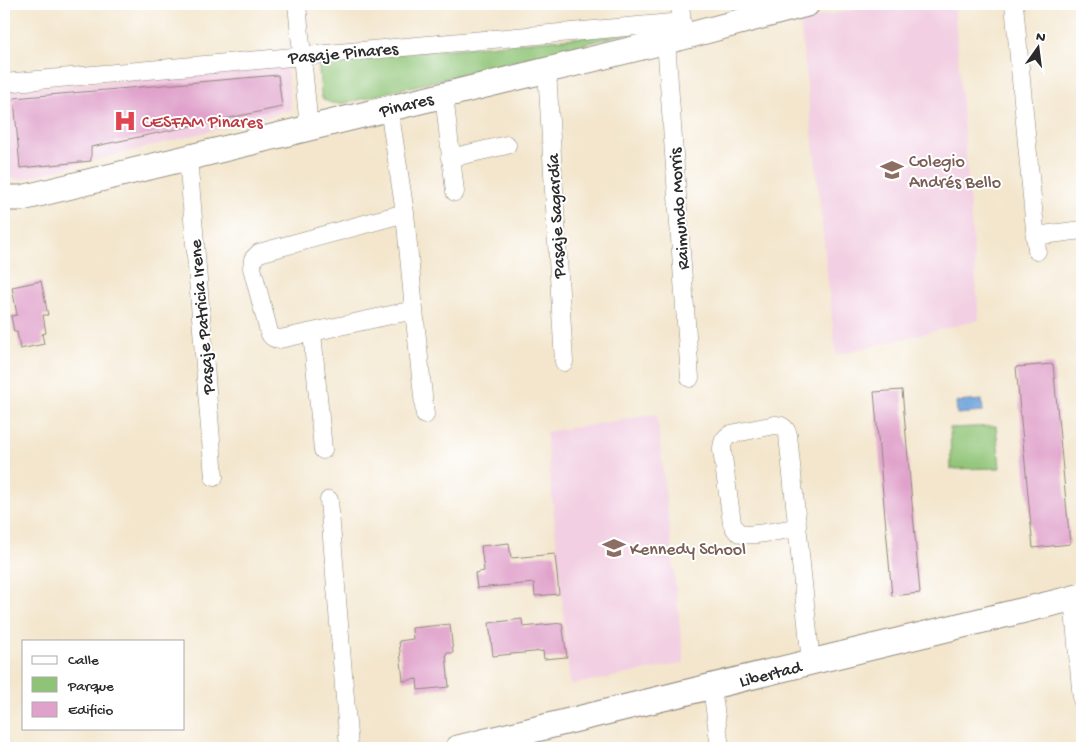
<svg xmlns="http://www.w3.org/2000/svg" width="1086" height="752" viewBox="0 0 1086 752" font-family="'Gochi Hand',sans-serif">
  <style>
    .built { fill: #f2cfe2 }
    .green { fill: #8fc476; stroke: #5d7850 }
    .water { fill: #6ea3db; stroke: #4c6783 }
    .building { fill: #e0a2cb }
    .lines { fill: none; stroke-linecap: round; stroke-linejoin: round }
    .street-casing { stroke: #8f887c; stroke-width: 19 }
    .secondary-casing { stroke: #8f887c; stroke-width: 27 }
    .street { stroke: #fff; stroke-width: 18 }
    .secondary { stroke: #fff; stroke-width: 25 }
    .labels { text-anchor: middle; stroke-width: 4; stroke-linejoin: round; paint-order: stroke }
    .street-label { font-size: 18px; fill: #2b2b2b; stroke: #fff }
    .health-label { font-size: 18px; fill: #be3a42; stroke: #fff; text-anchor: start }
    .education-label { font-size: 18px; fill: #785e54; stroke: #fff; text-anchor: start }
  </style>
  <rect width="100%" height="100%" fill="#fff"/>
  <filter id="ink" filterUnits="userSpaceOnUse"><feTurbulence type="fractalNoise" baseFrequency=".02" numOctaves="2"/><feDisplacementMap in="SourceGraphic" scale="10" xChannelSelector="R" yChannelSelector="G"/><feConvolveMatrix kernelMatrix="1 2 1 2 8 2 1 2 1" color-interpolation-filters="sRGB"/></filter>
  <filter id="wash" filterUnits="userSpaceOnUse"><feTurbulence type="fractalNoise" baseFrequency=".0096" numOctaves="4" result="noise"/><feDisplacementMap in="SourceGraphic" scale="20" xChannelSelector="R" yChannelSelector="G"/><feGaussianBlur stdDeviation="1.12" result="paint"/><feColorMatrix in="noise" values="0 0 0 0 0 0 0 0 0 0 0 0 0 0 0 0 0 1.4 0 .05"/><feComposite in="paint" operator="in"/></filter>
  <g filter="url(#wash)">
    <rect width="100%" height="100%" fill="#f3e6cd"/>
    <path class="built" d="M881 4H954L979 320 836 355 800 21Z
      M287 67 291 110 18 180 8 177 4 133V90Z
      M657 414 684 663 570 685 546 432Z"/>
    <path class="green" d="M630 33 345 103C336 104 329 104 322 98L321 93 318 61Z
      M996 426 1000 468 951 469 950 428Z"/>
    <path class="water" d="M982 400 983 412 957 414 956 402Z"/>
    <g id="blocks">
      <path class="building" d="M278 75 282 107 91 147V161L20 168 14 98Z
        M41 281 48 315H43L46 333 42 334 44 344 20 349 17 332H14L11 316 17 315 12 287Z
        M1053 364 1070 544 1033 548 1016 367Z
        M902 390 920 593 892 596 874 392Z
        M509 543 511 558 555 554 559 594 535 596 534 583 477 588 475 573 484 571 481 546Z
        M522 619 523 627 562 623 567 657 544 659 543 651 493 656 489 623Z
        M450 624 453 653H446L449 687 418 690 417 679 403 681 399 641 413 639 412 628Z"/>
    </g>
  </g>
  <g filter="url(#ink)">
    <use href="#blocks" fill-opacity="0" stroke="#8f887c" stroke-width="1"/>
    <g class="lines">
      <defs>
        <path id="street" d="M297 4 309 128
          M680 4 683 34
          M1014 4 1037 251
          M666 41 690 378
          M547 70 564 362
          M4 83 682 22
          M444 95 455 192
          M389 108 405 213 414 310 425 415
          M188 157 214 477
          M450 158 507 145
          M405 213 259 253 253 259 252 268 269 332C271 337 275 339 280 339L414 310
          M1035 236 1082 230
          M312 332 323 450
          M329 500 349 748
          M797 528C786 529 750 537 742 534 736 532 734 528 732 523L722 450C722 442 724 438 731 434L775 425C782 425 786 428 788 435L811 663
          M1073 599 1082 700
          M712 687 720 748"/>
        <path id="secondary" d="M4 198H22L683 37 807 4
          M458 748 1082 596"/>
      </defs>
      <use href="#street" class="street-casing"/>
      <use href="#secondary" class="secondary-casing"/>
      <use href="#street" class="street"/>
      <use href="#secondary" class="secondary"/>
    </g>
  </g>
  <defs>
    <symbol id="hospital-bare" viewBox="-9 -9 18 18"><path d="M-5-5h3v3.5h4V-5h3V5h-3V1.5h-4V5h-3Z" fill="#e0444e" stroke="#fff" stroke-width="2.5" paint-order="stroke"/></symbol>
    <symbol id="school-bare" viewBox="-9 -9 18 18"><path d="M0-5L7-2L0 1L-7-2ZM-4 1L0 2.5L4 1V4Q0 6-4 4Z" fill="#8d6e63" stroke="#fff" stroke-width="2.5" paint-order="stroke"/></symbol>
  </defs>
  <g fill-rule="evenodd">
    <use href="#hospital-bare" x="109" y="105" width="32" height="32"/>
    <use href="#school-bare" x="876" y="154" width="32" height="32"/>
    <use href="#school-bare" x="598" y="532" width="32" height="32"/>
  </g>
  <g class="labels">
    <g class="street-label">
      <text transform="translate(343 52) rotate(-5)" y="6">Pasaje Pinares</text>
      <text transform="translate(406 104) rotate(-14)" y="6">Pinares</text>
      <text transform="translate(678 209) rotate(-94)" y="6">Raimundo Morris</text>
      <text transform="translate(555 216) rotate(-93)" y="6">Pasaje Sagardía</text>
      <text transform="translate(201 317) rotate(-95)" y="6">Pasaje Patricia Irene</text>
      <text transform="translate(770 673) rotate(-14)" y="6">Libertad</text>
    </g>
    <g class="health-label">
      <text x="142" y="127">CESFAM Pinares</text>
    </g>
    <g class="education-label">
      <text x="909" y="166">Colegio<tspan x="909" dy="21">Andrés Bello</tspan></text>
      <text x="630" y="554">Kennedy School</text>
    </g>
  </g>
  <rect width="1086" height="752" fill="none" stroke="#fff" stroke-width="20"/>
  <rect x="22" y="640" width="162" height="90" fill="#ffffff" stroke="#aaaaaa"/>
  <rect x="32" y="656" width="25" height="8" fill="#ffffff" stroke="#aaaaaa"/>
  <text x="68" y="664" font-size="15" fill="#2b2b2b">Calle</text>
  <rect x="32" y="677" width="25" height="15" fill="#8fc476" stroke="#aaaaaa"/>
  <text x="68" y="690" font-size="15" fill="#2b2b2b">Parque</text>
  <rect x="32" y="702" width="25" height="15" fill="#e0a2cb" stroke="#aaaaaa"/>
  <text x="68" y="714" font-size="15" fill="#2b2b2b">Edificio</text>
  <g transform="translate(1038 48) rotate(14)" stroke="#ffffff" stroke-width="4" paint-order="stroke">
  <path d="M0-4L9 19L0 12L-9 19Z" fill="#2b2b2b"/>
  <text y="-8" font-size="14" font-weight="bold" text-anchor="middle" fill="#2b2b2b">N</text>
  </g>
</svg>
